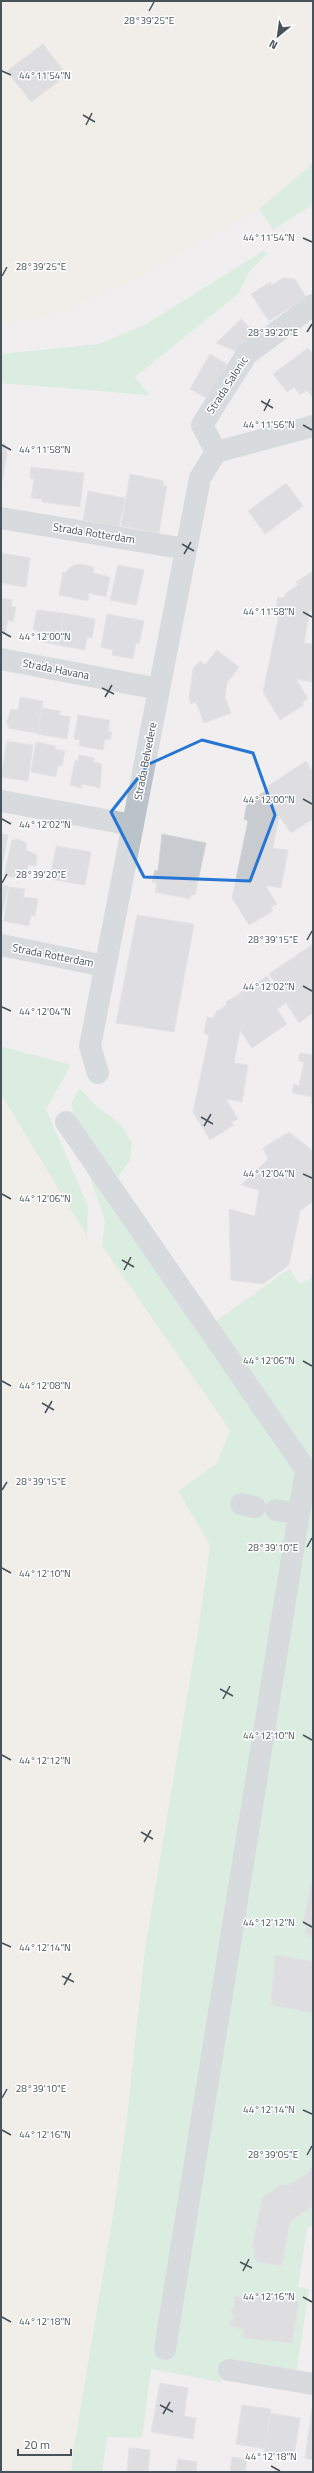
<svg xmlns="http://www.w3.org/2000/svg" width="314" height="2473" viewBox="0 0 314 2473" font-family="'Titillium Web',sans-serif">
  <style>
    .green { fill: #bfeccf }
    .sand { fill: #f1ebdf }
    .building { fill: #c8cbd0; stroke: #d2d4d9 }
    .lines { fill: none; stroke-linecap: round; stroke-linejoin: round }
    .minor { stroke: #bac3ca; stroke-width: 22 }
    .marked { fill: none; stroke: #2575d4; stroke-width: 3; stroke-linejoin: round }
    .ticks { fill: none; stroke: #47525a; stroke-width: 1.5 }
    .labels { text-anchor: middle; stroke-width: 3; stroke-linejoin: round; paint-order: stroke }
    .street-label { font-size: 11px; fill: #47525a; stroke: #fff }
    .ticks-label { font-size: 10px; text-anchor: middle; fill: #47525a; stroke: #fff; stroke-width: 3; stroke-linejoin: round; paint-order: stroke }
  </style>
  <rect width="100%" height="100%" fill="#f0eeee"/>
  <path class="green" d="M313 163V204L273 230 259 209Z
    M263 251 267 254 249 272 239 293 135 377 149 395 1 383V354L99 344 148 323Z
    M1 1043 3 1047 71 1065 46 1109 88 1206 87 1236 1 1094Z
    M79 1088 95 1105 120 1124 132 1143 130 1160 118 1177 75 1127 72 1103Z
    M83 1159 202 1331 289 1269 300 1284 311 1278 313 1269V2225L307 2229 298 2287 309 2289 295 2381 226 2361 221 2382 151 2369 142 2438 107 2437 102 2472H71L74 2446 114 2209 127 2117 145 1948 199 1624 210 1545 178 1491 217 1463 122 1278 102 1246 105 1220Z"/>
  <path class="sand" d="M1 1H313V163L259 209 130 281 49 317 1 323Z
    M1 1094 84 1234 102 1246 230 1430 217 1463 178 1491 210 1545 199 1624 145 1948 127 2117 114 2209 74 2446 71 2472H1Z"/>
  <path class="building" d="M43 44 67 75 31 102 7 71Z
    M283 278 295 279 306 297 269 321 251 294 270 282 272 285Z
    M241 319 256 334 237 352 216 343Z
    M308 348 313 354V398L307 390 300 395 294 387 287 392 273 374Z
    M210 354 227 364 208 399 190 389Z
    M1 443 5 444 7 454 2 482Z
    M31 467 84 473 80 507 42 502V499L31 498 34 479H30Z
    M130 474 164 481 163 485 167 486 159 533 121 526Z
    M286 483 303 506 265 534 248 511Z
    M88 491 125 498 119 527 83 520Z
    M1 553 30 558 26 587 1 583Z
    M81 564 94 567 93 573 110 577 106 597 89 593 88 601 59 595 63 572 66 573 68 569 74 565Z
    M118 565 144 570 136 605 110 600Z
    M313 571V614L310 610 304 643 313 644 312 682 296 679 308 699 302 702 304 705 280 720 263 692 279 615 275 613 278 597 283 598 286 593 298 585 296 582Z
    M1 598 12 600 11 606 16 607 13 622 8 620 5 634 1 633Z
    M37 610 64 613 58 645 38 641 39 632 33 629Z
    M64 613 95 619 92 638 87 637 85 650 58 645Z
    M107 614 144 621 139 644 136 643 133 659 112 655 113 650 101 647Z
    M217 650 239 667 227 683 225 698 231 713 204 723 196 702 191 704 189 698 193 669 200 661 205 665Z
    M20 697 43 701 37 733 8 728 9 724H6L11 709 18 710Z
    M42 708 60 711 59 715 70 717 67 739 37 734Z
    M78 715 110 720 108 731 112 732 110 740 105 739 103 750 79 746 80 740 74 739Z
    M7 741 33 745 28 781 1 777Z
    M36 742 55 746V749L65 751 62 766 58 765 56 777 31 772Z
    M79 755 94 758V762L102 764 100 788 82 784 81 788 70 785 75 760 78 761Z
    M306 761 313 772V819L291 833 279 816 273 848 288 850 281 888 265 885 277 904 271 907 273 911 249 925 232 898 248 821 244 819 247 803 252 804 255 798 267 790 265 788Z
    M1 834 8 835 1 874Z
    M162 834 206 843 195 895H191L190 899 155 892 157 883 152 882 155 870 158 871Z
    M18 839 26 843V850L37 855 36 866 28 865 27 874 19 879 4 875 12 840Z
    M56 846 91 852 85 885 50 879Z
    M1 885 8 886 1 920Z
    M9 887 25 889 23 897 38 899 35 916 31 915 29 926 4 921Z
    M137 915 194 924 174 1032 116 1023Z
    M313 944V1013L299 1023 286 1003 277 1009 287 1024 252 1048 240 1030 234 1063 248 1065 242 1102 226 1099 238 1119 231 1122 234 1125 210 1140 193 1112 209 1035 204 1033 207 1017 213 1018 216 1012 227 1005 226 1002 267 976 274 987 277 985 269 974Z
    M301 1053 313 1055V1103H311L312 1097 293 1093 292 1090 294 1084 299 1086 304 1062 299 1061V1055Z
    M289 1132 313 1151V1201L300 1211 289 1265 263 1284 231 1280 229 1209 255 1216 259 1190 241 1185 268 1159 263 1148Z
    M313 1874V1938L305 1934 306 1927 303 1922Z
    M275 1955 313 1961V2013L271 2005Z
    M313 2167V2206L290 2221 282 2266 257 2262V2259H254L255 2251 252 2247 262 2198 280 2185H289L311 2171 309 2169Z
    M251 2293 299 2302 292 2343 243 2338 244 2330 230 2326 229 2322 234 2318 231 2310 235 2305 233 2298 236 2296 250 2298Z
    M160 2383 188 2388 184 2416 196 2418 193 2439 151 2432Z
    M242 2405 271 2409 265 2449 236 2444Z
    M312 2408H313V2460L305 2458Z
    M270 2413 300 2418 294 2457 264 2452Z
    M129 2448 150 2450 148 2472H127Z
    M232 2457 247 2459 245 2472H230Z
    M178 2459 197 2462 196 2472H176Z"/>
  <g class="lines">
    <path class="minor" d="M313 305 247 354 202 425 216 452 313 426
      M1 518 186 549
      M1 659 159 689
      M1 801 133 825
      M1 945 105 966
      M98 1073 90 1046 200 478 216 452
      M66 1122 306 1470 165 2349
      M241 1504 255 1507
      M276 1510 299 1514
      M229 2370 313 2384"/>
  </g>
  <path d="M0 0H314V2473H0ZM202 740 253 753 275 815 250 881 144 877 111 812 149 764Z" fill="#f0eeee" fill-opacity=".55" fill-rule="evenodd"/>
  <path class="marked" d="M202 740 253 753 275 815 250 881 144 877 111 812 149 764Z"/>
  <path class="ticks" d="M149 11 154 2M2 71 11 75M83 115 95 122M86 125 92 113M303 238 312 242M2 276 7 267M307 332 312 324M261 401 273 408M264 411 270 399M303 425 312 430M2 445 11 450M182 544 194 551M184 554 191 542M303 612 312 617M2 632 11 637M102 688 114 694M105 697 112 685M303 799 312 804M2 819 11 824M2 883 7 874M307 940 312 931M303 986 312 991M2 1007 11 1011M201 1117 213 1124M204 1126 211 1114M303 1174 312 1178M2 1194 11 1199M122 1260 134 1267M124 1270 131 1257M303 1361 312 1366M2 1381 11 1386M42 1403 54 1410M45 1413 52 1401M2 1490 7 1482M307 1547 312 1538M2 1568 11 1573M220 1689 233 1696M223 1699 230 1686M303 1735 312 1740M2 1755 11 1760M141 1832 153 1839M144 1842 151 1830M303 1922 312 1927M2 1943 11 1947M62 1976 74 1982M64 1985 71 1973M2 2098 7 2089M303 2110 312 2114M2 2130 11 2135M307 2155 312 2146M240 2262 252 2268M243 2271 249 2259M303 2297 312 2302M2 2317 11 2322M160 2405 173 2412M163 2414 170 2402M271 2466 280 2471"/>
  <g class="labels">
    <g class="street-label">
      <text transform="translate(227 385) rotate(-57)" y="4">Strada Salonic</text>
      <text transform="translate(94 533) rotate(9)" y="4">Strada Rotterdam</text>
      <text transform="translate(56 669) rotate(11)" y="4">Strada Havana</text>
      <text transform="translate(145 761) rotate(-79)" y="4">Strada Belvedere</text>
      <text transform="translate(53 955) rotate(11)" y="4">Strada Rotterdam</text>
    </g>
  </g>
  <g class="ticks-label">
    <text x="149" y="24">28°39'25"E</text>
    <text x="45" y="79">44°11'54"N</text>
    <text x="269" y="241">44°11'54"N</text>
    <text x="41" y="270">28°39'25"E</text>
    <text x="273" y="336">28°39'20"E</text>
    <text x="269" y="428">44°11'56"N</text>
    <text x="45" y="453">44°11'58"N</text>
    <text x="269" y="615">44°11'58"N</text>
    <text x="45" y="640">44°12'00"N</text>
    <text x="269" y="803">44°12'00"N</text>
    <text x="45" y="828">44°12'02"N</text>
    <text x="41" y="878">28°39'20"E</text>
    <text x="273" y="943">28°39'15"E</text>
    <text x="269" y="990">44°12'02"N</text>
    <text x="45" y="1015">44°12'04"N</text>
    <text x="269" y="1177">44°12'04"N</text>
    <text x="45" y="1202">44°12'06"N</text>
    <text x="269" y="1364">44°12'06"N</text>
    <text x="45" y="1389">44°12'08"N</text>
    <text x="41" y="1485">28°39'15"E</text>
    <text x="273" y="1551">28°39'10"E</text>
    <text x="45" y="1577">44°12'10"N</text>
    <text x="269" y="1739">44°12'10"N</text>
    <text x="45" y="1764">44°12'12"N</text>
    <text x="269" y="1926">44°12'12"N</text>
    <text x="45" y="1951">44°12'14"N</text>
    <text x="41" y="2092">28°39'10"E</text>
    <text x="269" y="2113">44°12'14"N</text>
    <text x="45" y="2138">44°12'16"N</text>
    <text x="273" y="2158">28°39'05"E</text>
    <text x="269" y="2300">44°12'16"N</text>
    <text x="45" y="2325">44°12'18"N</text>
    <text x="271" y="2460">44°12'18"N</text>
  </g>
  <rect width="314" height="2473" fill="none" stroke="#47525a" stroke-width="4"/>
  <g transform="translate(278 36) rotate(209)" stroke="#ffffff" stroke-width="3" paint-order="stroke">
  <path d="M0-3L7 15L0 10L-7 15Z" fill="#47525a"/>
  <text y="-6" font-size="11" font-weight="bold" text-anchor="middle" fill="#47525a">N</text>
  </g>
  <path d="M18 2449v6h53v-6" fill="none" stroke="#47525a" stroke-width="2"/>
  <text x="24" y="2449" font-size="12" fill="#47525a" stroke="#ffffff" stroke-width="3" paint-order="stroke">20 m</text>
</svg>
